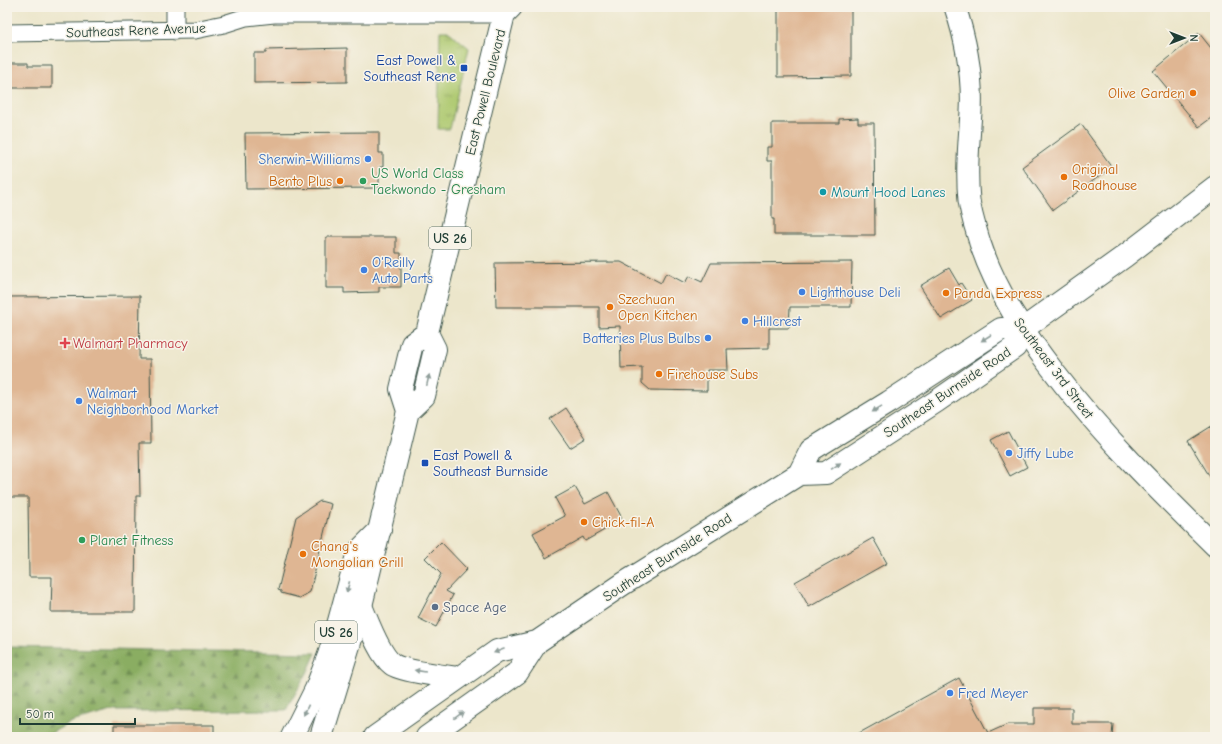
<svg xmlns="http://www.w3.org/2000/svg" width="1222" height="744" viewBox="0 0 1222 744" font-family="'Comic Neue',sans-serif">
  <style>
    .grass { fill: url(#grass-tufts); stroke: #668352 }
    .forest { fill: url(#forest-firs); stroke: #54754b }
    .building { fill: #dfb693 }
    .lines { fill: none; stroke-linecap: round; stroke-linejoin: round }
    .minor-casing { stroke: #3e564b; stroke-width: 19 }
    .tertiary-casing { stroke: #3e564b; stroke-width: 23 }
    .primary-casing { stroke: #3e564b; stroke-width: 24 }
    .trunk-casing { stroke: #3e564b; stroke-width: 24 }
    .minor { stroke: #fff; stroke-width: 17 }
    .tertiary { stroke: #fff; stroke-width: 21 }
    .primary { stroke: #fff; stroke-width: 22 }
    .trunk { stroke: #fff; stroke-width: 22 }
    .oneway { fill: #8f9e9a }
    .transit-dot { fill: #1a4fb4; stroke: #f7f3e8; stroke-width: 1.5 }
    .food-dot { fill: #e8710a; stroke: #f7f3e8; stroke-width: 1.5 }
    .shop-dot { fill: #3f7fe0; stroke: #f7f3e8; stroke-width: 1.5 }
    .leisure-dot { fill: #2e9e5b; stroke: #f7f3e8; stroke-width: 1.5 }
    .culture-dot { fill: #0f9aa8; stroke: #f7f3e8; stroke-width: 1.5 }
    .health-dot { fill: #e0444e; stroke: #f7f3e8; stroke-width: 1.5 }
    .service-dot { fill: #5c6f8a; stroke: #f7f3e8; stroke-width: 1.5 }
    .labels { text-anchor: middle; stroke-width: 3; stroke-linejoin: round; paint-order: stroke }
    .shield { fill: #f7f3e8; stroke: #60746a; stroke-width: 1 }
    .shield-label { font-size: 13px; font-weight: bold; fill: #1f3d34 }
    .street-label { font-size: 14px; fill: #1f3d34; stroke: #f7f3e8 }
    .transit-label { font-size: 14px; fill: #164399; stroke: #f7f3e8; text-anchor: end }
    .food-label { font-size: 14px; fill: #c56008; stroke: #f7f3e8; text-anchor: start }
    .shop-label { font-size: 14px; fill: #366cbe; stroke: #f7f3e8; text-anchor: start }
    .leisure-label { font-size: 14px; fill: #27864d; stroke: #f7f3e8; text-anchor: start }
    .culture-label { font-size: 14px; fill: #0d838f; stroke: #f7f3e8; text-anchor: start }
    .health-label { font-size: 14px; fill: #be3a42; stroke: #f7f3e8; text-anchor: start }
    .service-label { font-size: 14px; fill: #4e5e75; stroke: #f7f3e8; text-anchor: start }
  </style>
  <defs>
    <pattern id="grass-tufts" width="24" height="20" patternUnits="userSpaceOnUse"><rect width="24" height="20" fill="#aec96f"/><path d="M3 7l-1-3M5 7V3M7 7l1-3M15 17l-1-3M17 17v-4M19 17l1-3" fill="none" stroke="#8da45c"/></pattern>
    <pattern id="forest-firs" width="22" height="20" patternUnits="userSpaceOnUse"><rect width="22" height="20" fill="#8aad62"/><path d="M5 1l3.5 6h-7zM16 11l3.5 6h-7z" fill="#708e52"/></pattern>
  </defs>
  <rect width="100%" height="100%" fill="#f7f3e8"/>
  <filter id="ink" filterUnits="userSpaceOnUse"><feTurbulence type="fractalNoise" baseFrequency=".025" numOctaves="2"/><feDisplacementMap in="SourceGraphic" scale="8" xChannelSelector="R" yChannelSelector="G"/><feConvolveMatrix kernelMatrix="1 2 1 2 8 2 1 2 1" color-interpolation-filters="sRGB"/></filter>
  <filter id="wash" filterUnits="userSpaceOnUse"><feTurbulence type="fractalNoise" baseFrequency=".012" numOctaves="4" result="noise"/><feDisplacementMap in="SourceGraphic" scale="16" xChannelSelector="R" yChannelSelector="G"/><feGaussianBlur stdDeviation="0.9" result="paint"/><feColorMatrix in="noise" values="0 0 0 0 0 0 0 0 0 0 0 0 0 0 0 0 0 1.4 0 .05"/><feComposite in="paint" operator="in"/></filter>
  <g filter="url(#wash)">
    <rect width="100%" height="100%" fill="#ece6cb"/>
    <path class="grass" d="M440 31H448L469 48 450 129H438Z"/>
    <path class="forest" d="M7 647 316 653 307 673 286 710 112 711 71 722 44 737H7Z"/>
    <g id="blocks">
      <path class="building" d="M778 7H851V76L778 77Z
        M1199 33 1215 53V115L1199 127 1153 71Z
        M347 48V82L254 83V53H266V50Z
        M7 63H28V66H52V88H7Z
        M858 118V123H874L875 235H774V219H772V161H767V147H772V123H839V119Z
        M1081 124 1112 167 1053 210 1022 167Z
        M379 132V153H383V167H379V188L246 189 245 133Z
        M326 237H396V253H401V287H379V292L344 293V288H326Z
        M621 262 661 283 666 273 685 283 689 276 702 282 711 263 852 262 851 307H790L789 328H769V348L727 349 728 370H707V391L650 390 642 383V367L621 368 620 326 599 327V307H496L495 263Z
        M949 268 959 285 961 283 972 300 941 319 920 286Z
        M140 296 139 359H150L151 443H139L140 496H136L135 612H51L52 577H29L28 497H7V297Z
        M566 408 586 438 570 448 550 419Z
        M1215 424V485L1188 441Z
        M1008 431 1027 467 1010 476 991 440Z
        M575 487 585 504 608 492 622 518 607 526 608 528 585 541 583 537 546 558 533 533 565 516 555 498Z
        M320 501 331 504 310 592 300 598 281 593V591L278 590 296 517Z
        M873 538 887 563 809 607 795 582Z
        M441 542 467 569 446 591 453 595 436 627 418 618 441 574 425 558Z
        M959 678 988 733 1008 724H1034V708H1072V724H1113L1112 737H852Z
        M114 725H214V737H114Z"/>
    </g>
  </g>
  <g filter="url(#ink)">
    <use href="#blocks" fill-opacity="0" stroke="#3e564b" stroke-width="1"/>
    <g class="lines">
      <defs>
        <path id="minor" d="M175 31V7
          M7 33 195 30 224 24 246 17 274 14H504"/>
        <path id="tertiary" d="M955 7C966 40 973 77 971 112 969 142 966 171 969 200 971 215 976 229 980 243 996 291 1024 333 1055 373 1103 436 1159 491 1215 546"/>
        <path id="primary" d="M408 411 424 396 435 349 427 333
          M321 737 361 606 408 411 401 389 412 344 427 333 504 14 511 7"/>
        <path id="trunk" d="M799 474 811 450 889 402 1001 329H1023
          M361 606C368 622 379 654 392 664 401 671 444 676 458 678
          M292 737 316 689 329 655 338 625 358 552 380 530
          M375 737 497 651 537 642 623 584 799 474 826 473 937 401 1015 347 1023 329 1125 256 1215 187
          M427 737 517 673 537 642"/>
      </defs>
      <use href="#minor" class="minor-casing"/>
      <use href="#tertiary" class="tertiary-casing"/>
      <use href="#primary" class="primary-casing"/>
      <use href="#trunk" class="trunk-casing"/>
      <use href="#minor" class="minor"/>
      <use href="#tertiary" class="tertiary"/>
      <use href="#primary" class="primary"/>
      <use href="#trunk" class="trunk"/>
    </g>
    <defs><path id="oneway-solid" d="M-6-.8H1V-3.2L6.5 0L1 3.2V.8H-6Z"/></defs>
    <g class="oneway">
      <use href="#oneway-solid" transform="translate(986 338) rotate(147)"/>
      <use href="#oneway-solid" transform="translate(428 380) rotate(-77)"/>
      <use href="#oneway-solid" transform="translate(877 409) rotate(148)"/>
      <use href="#oneway-solid" transform="translate(836 466) rotate(-34)"/>
      <use href="#oneway-solid" transform="translate(348 587) rotate(105)"/>
      <use href="#oneway-solid" transform="translate(499 651) rotate(159)"/>
      <use href="#oneway-solid" transform="translate(420 671) rotate(-171)"/>
      <use href="#oneway-solid" transform="translate(306 710) rotate(115)"/>
      <use href="#oneway-solid" transform="translate(459 715) rotate(-36)"/>
    </g>
  </g>
  <g class="transit-dot">
    <rect x="460" y="64" width="8" height="8" rx="2"/>
    <rect x="421" y="459" width="8" height="8" rx="2"/>
  </g>
  <g class="food-dot">
    <circle cx="1193" cy="93" r="4"/>
    <circle cx="1064" cy="177" r="4"/>
    <circle cx="340" cy="181" r="4"/>
    <circle cx="946" cy="293" r="4"/>
    <circle cx="610" cy="307" r="4"/>
    <circle cx="659" cy="374" r="4"/>
    <circle cx="584" cy="522" r="4"/>
    <circle cx="303" cy="554" r="4"/>
  </g>
  <g class="shop-dot">
    <circle cx="368" cy="159" r="4"/>
    <circle cx="364" cy="270" r="4"/>
    <circle cx="802" cy="292" r="4"/>
    <circle cx="745" cy="321" r="4"/>
    <circle cx="708" cy="338" r="4"/>
    <circle cx="79" cy="401" r="4"/>
    <circle cx="1009" cy="453" r="4"/>
    <circle cx="950" cy="693" r="4"/>
  </g>
  <g class="leisure-dot">
    <circle cx="363" cy="181" r="4"/>
    <circle cx="82" cy="540" r="4"/>
  </g>
  <circle class="culture-dot" cx="823" cy="192" r="4"/>
  <path class="health-dot" d="M63 337h4v4h4v4h-4v4h-4v-4h-4v-4h4z"/>
  <circle class="service-dot" cx="435" cy="607" r="4"/>
  <g class="labels">
    <g class="shield">
      <rect x="429" y="227" width="42" height="22" rx="3"/>
      <rect x="315" y="621" width="42" height="22" rx="3"/>
    </g>
    <g class="shield-label">
      <text x="450" y="243">US 26</text>
      <text x="336" y="637">US 26</text>
    </g>
    <g class="street-label">
      <text transform="translate(136 30) rotate(-2)" y="5">Southeast Rene Avenue</text>
      <text transform="translate(485 92) rotate(-76)" y="5">East Powell Boulevard</text>
      <text transform="translate(1054 368) rotate(53)" y="5">Southeast 3rd Street</text>
      <text transform="translate(947 392) rotate(-34)" y="5">Southeast Burnside Road</text>
      <text transform="translate(667 557) rotate(-33)" y="5">Southeast Burnside Road</text>
    </g>
    <g class="transit-label">
      <text x="456" y="65">East Powell &amp;<tspan x="456" dy="16">Southeast Rene</tspan></text>
      <text x="433" y="460" text-anchor="start">East Powell &amp;<tspan x="433" dy="16">Southeast Burnside</tspan></text>
    </g>
    <g class="food-label">
      <text x="1185" y="98" text-anchor="end">Olive Garden</text>
      <text x="1072" y="174">Original<tspan x="1072" dy="16">Roadhouse</tspan></text>
      <text x="332" y="186" text-anchor="end">Bento Plus</text>
      <text x="954" y="298">Panda Express</text>
      <text x="618" y="304">Szechuan<tspan x="618" dy="16">Open Kitchen</tspan></text>
      <text x="667" y="379">Firehouse Subs</text>
      <text x="592" y="527">Chick-fil-A</text>
      <text x="311" y="551">Chang's<tspan x="311" dy="16">Mongolian Grill</tspan></text>
    </g>
    <g class="shop-label">
      <text x="360" y="164" text-anchor="end">Sherwin-Williams</text>
      <text x="372" y="267">O'Reilly<tspan x="372" dy="16">Auto Parts</tspan></text>
      <text x="810" y="297">Lighthouse Deli</text>
      <text x="753" y="326">Hillcrest</text>
      <text x="700" y="343" text-anchor="end">Batteries Plus Bulbs</text>
      <text x="87" y="398">Walmart<tspan x="87" dy="16">Neighborhood Market</tspan></text>
      <text x="1017" y="458">Jiffy Lube</text>
      <text x="958" y="698">Fred Meyer</text>
    </g>
    <g class="leisure-label">
      <text x="371" y="178">US World Class<tspan x="371" dy="16">Taekwondo - Gresham</tspan></text>
      <text x="90" y="545">Planet Fitness</text>
    </g>
    <g class="culture-label">
      <text x="831" y="197">Mount Hood Lanes</text>
    </g>
    <g class="health-label">
      <text x="73" y="348">Walmart Pharmacy</text>
    </g>
    <g class="service-label">
      <text x="443" y="612">Space Age</text>
    </g>
  </g>
  <rect width="1222" height="744" fill="none" stroke="#f7f3e8" stroke-width="24"/>
  <g transform="translate(1184 38) rotate(90)" stroke="#f7f3e8" stroke-width="3" paint-order="stroke">
  <path d="M0-3L7 15L0 10L-7 15Z" fill="#1f3d34"/>
  <text y="-6" font-size="11" font-weight="bold" text-anchor="middle" fill="#1f3d34">N</text>
  </g>
  <path d="M20 718v6h115v-6" fill="none" stroke="#1f3d34" stroke-width="2"/>
  <text x="26" y="718" font-size="12" fill="#1f3d34" stroke="#f7f3e8" stroke-width="3" paint-order="stroke">50 m</text>
</svg>
